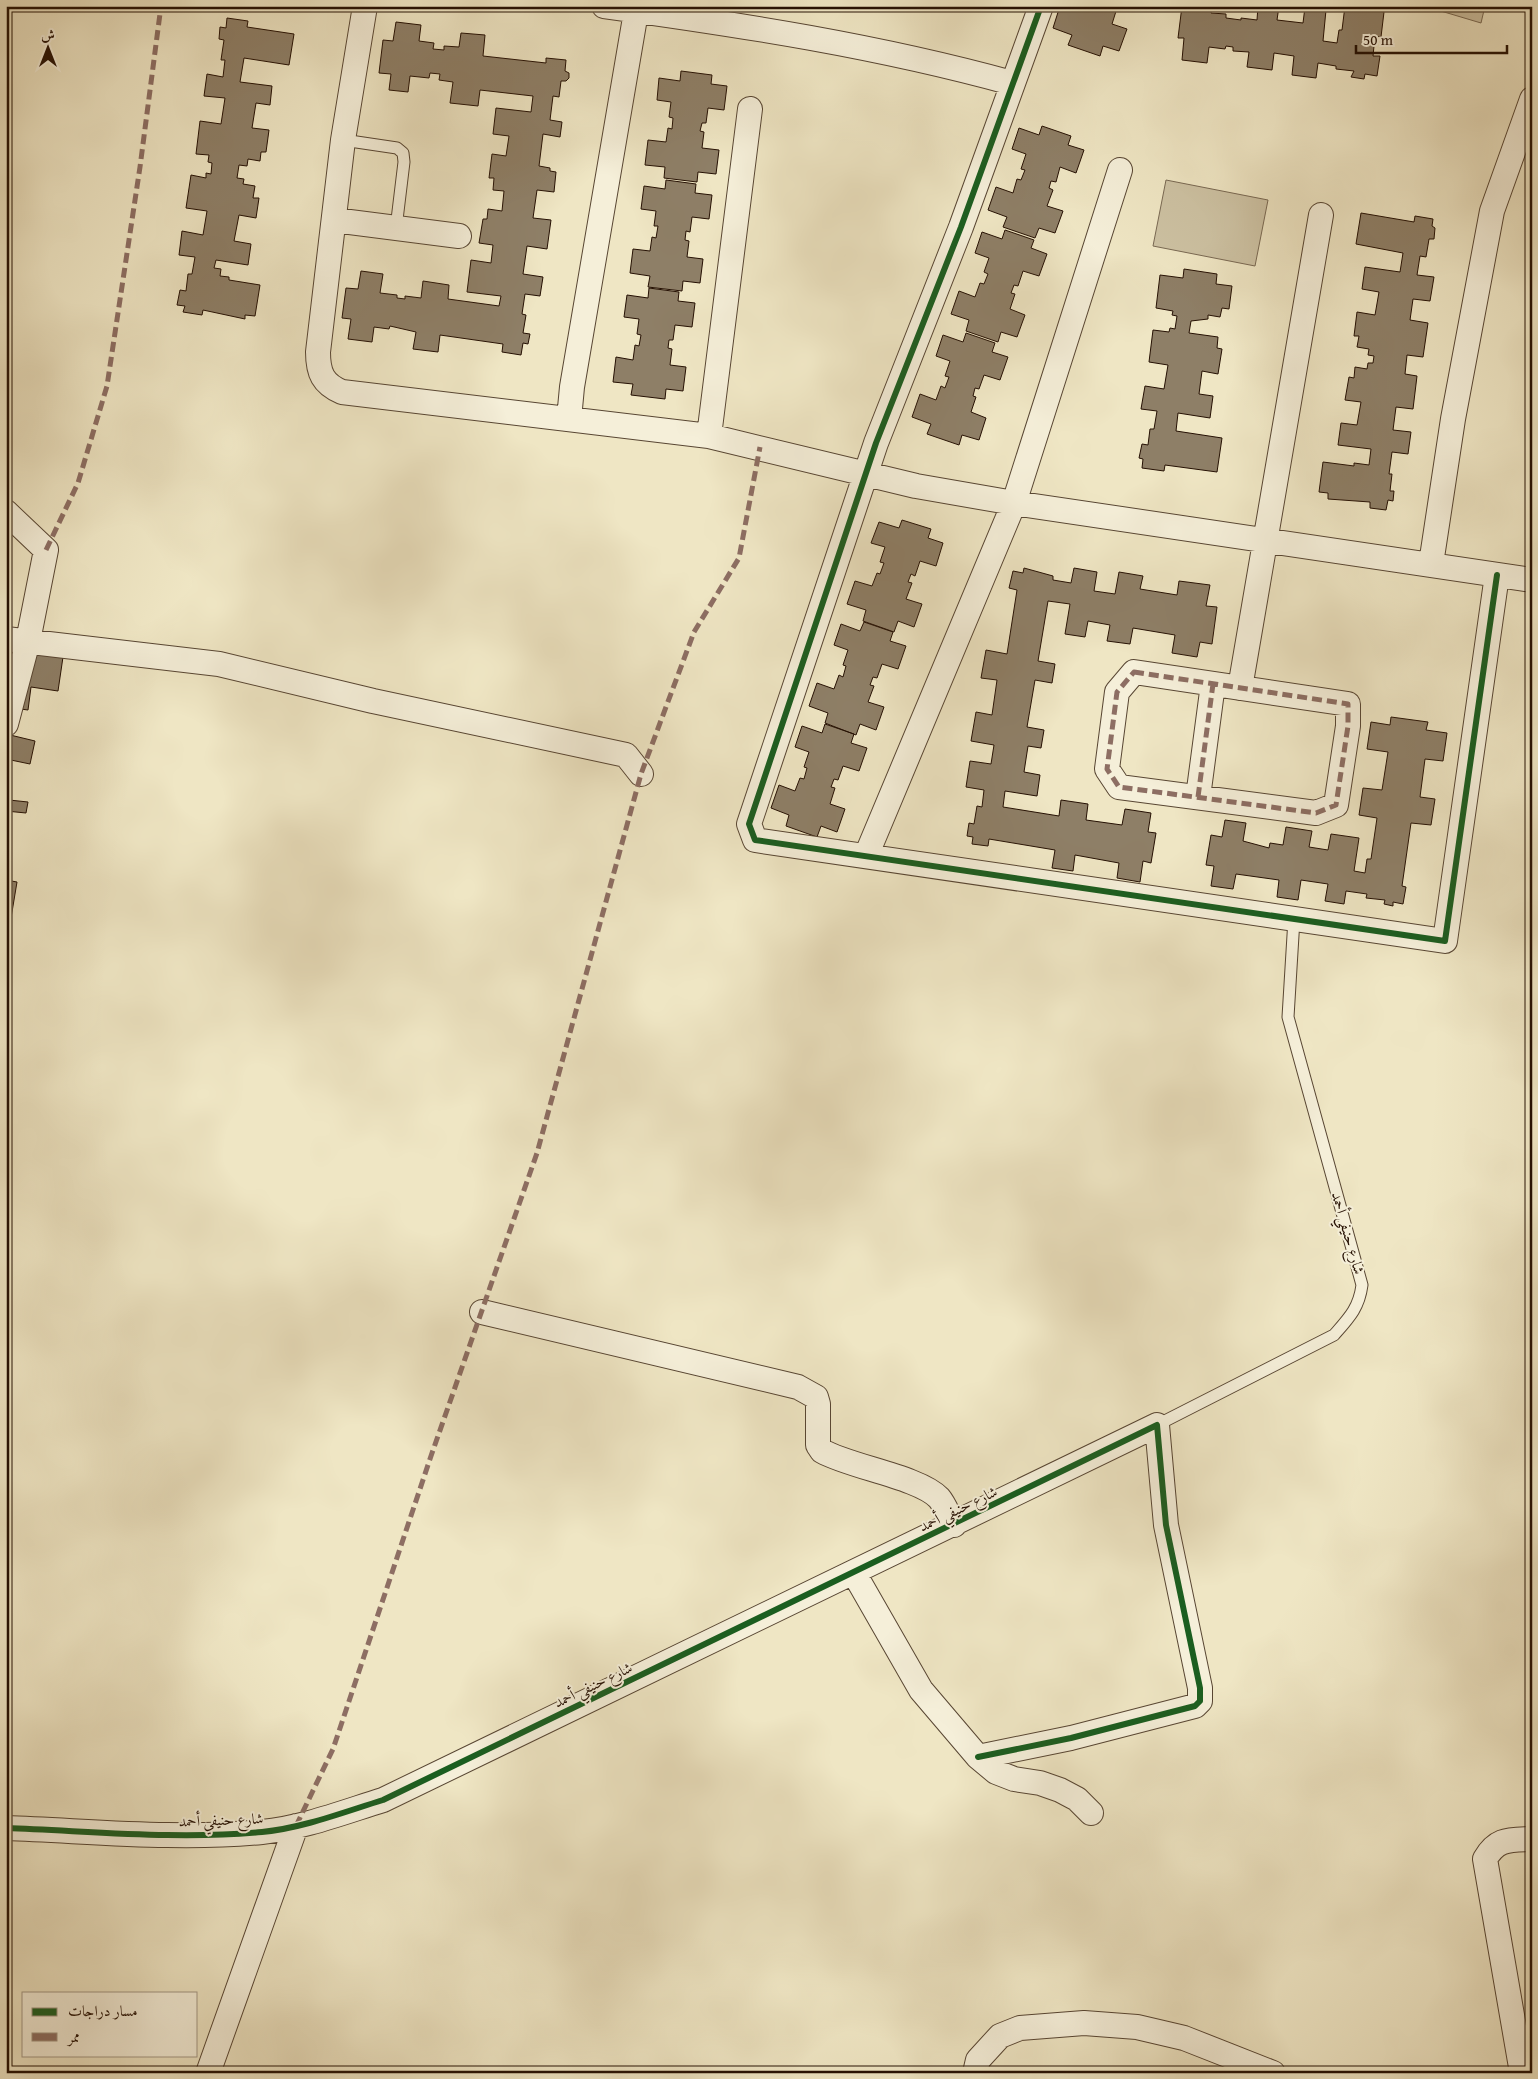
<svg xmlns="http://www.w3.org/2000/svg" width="1538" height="2079" viewBox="0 0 1538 2079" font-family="'Gentium Book Plus',Amiri,serif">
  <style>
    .green { fill: #cdc2a3; stroke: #796953 }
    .building { fill: #8e7f67; stroke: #251003 }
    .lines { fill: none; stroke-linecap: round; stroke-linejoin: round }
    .lane-casing { stroke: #584633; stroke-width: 13 }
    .street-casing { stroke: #584633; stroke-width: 26 }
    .lane { stroke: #f5efd9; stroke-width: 11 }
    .street { stroke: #f5efd9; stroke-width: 24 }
    .quiet { stroke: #8d6e63; stroke-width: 5; stroke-dasharray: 10 5; stroke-linecap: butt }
    .cycleway-casing { stroke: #f5efd9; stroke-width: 9 }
    .cycleway { stroke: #1b5e20; stroke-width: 6 }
    .labels { text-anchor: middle; stroke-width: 4; stroke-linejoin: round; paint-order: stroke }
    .street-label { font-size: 15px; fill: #251003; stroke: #f5efd9 }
  </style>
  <rect width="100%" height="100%" fill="#efe6c4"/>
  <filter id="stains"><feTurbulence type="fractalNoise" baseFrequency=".004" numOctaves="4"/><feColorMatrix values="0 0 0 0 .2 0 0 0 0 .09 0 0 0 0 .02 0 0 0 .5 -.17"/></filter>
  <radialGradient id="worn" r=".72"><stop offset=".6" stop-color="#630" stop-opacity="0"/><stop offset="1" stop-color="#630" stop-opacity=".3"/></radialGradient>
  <path class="green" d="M1424 6H1485L1481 23Z
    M1166 180 1268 200 1255 266 1153 246Z"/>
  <path class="building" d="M1060 6 1077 11 1079 6 1117 8 1112 24 1127 29 1119 51 1103 46 1100 56 1068 45 1072 35 1053 28Z
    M1182 6H1212L1211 13 1226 14V18L1241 20V18L1257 20 1258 6H1279L1277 20 1303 23 1305 7 1326 10 1323 41 1337 43 1339 30H1342L1345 6H1381L1380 11 1384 12 1381 37 1375 36 1373 56H1380L1377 76 1365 74 1364 79 1351 77 1354 71 1336 69V66L1318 63 1316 78 1292 75 1294 56 1274 53 1272 70 1247 67 1249 52 1233 51V47L1226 46 1225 49 1209 47 1207 63 1182 60 1184 38H1178Z
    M227 18 248 21 247 27 294 34 289 65 244 58 240 82 272 86 270 105 256 103 252 128 269 130 266 152H261L260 161 248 159 247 166 239 165 237 178 244 179 243 184 255 186 253 198H259L256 218 239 215 234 241 251 244 248 265 216 260 214 268 221 269 220 276 229 277V280L260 285 255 316 245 315V319L203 310 202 315 183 312 185 306 177 305 180 290 186 291 188 274H192L195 257 179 255 182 231 203 235 207 211 186 208 191 175 206 178V173L211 174 212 163 208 162 209 155 196 154 200 121 221 124 225 98 204 96 207 74 223 77 225 60H221L224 40 219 39 220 27 226 28Z
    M396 22 421 25 419 41 434 43 433 49 444 50V46L459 47 461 33 485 35 483 56 546 63V58L566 60 565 71 569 73V78L566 81H561L559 97 553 96 550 120 562 122 560 137 543 134 539 166 550 168V171L556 172 554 192 537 190 533 218 551 220 547 249 527 246 523 274 543 277 540 296 525 294 522 314 526 315 523 333 530 334 528 344 523 343 521 355 502 352 503 344 440 335 438 352 413 349 416 332 390 326 389 329 374 327 372 342 348 339 351 319 342 318 346 288 358 289 361 271 383 274 380 293 397 295V298L405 299V296L421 298 423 281 449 285 448 299 499 306 501 296 467 292 471 260 491 263 493 245 479 243 483 219H487L488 209 502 211 504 191 493 190 494 178H489L492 154 506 156 509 136 493 134 496 108 531 112 533 96 480 90 478 106 450 103 453 82 439 80 440 74 430 73 429 78 410 76 408 92 389 90 391 74 379 73 383 40 393 41Z
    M681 71 712 75 711 84 727 86 724 110 708 108 706 123H702L700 131 704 132 702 148 719 150 716 174 698 172 697 182 664 178 665 167 645 165 648 140 666 142 668 128 672 129 673 118 669 117 671 102 657 100 659 78 680 81Z
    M1042 126 1071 136 1068 145 1084 150 1076 173 1060 167 1056 182 1051 181 1049 188 1053 190 1047 206 1063 211 1055 233 1039 228 1035 238 1003 227 1007 217 988 210 996 187 1013 193 1017 179 1021 180 1025 170 1021 169 1026 154 1012 149 1019 128 1039 135Z
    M666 180 696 184 695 193 712 195 709 219 692 217 690 232 686 231 685 240 689 241 687 257 703 259 700 283 683 281 682 291 648 287 650 276 630 273 633 249 650 251 652 237 656 238 658 226H654L656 211 641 209 644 186 665 189Z
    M1361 213 1414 222 1415 216 1433 219 1432 226 1435 228 1434 239H1429L1426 257 1420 256 1417 275 1434 277 1430 301 1413 299 1410 320 1428 323 1423 357 1407 355 1405 374 1417 376 1413 409 1396 407 1393 430 1411 432 1408 454 1392 452 1389 474H1392L1390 491H1394L1393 501 1388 500 1386 510 1370 508V502L1328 499V493L1319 492 1323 462 1354 466V463L1369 465 1371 449 1338 445 1341 423 1357 425 1361 402 1345 400 1349 377 1354 378 1355 367 1367 369 1368 363H1373L1374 356 1368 355 1369 349 1357 347 1359 336H1354L1357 312 1375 315 1379 292 1362 289 1365 267 1400 272 1403 253 1356 244Z
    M1005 230 1034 240 1031 248 1047 254 1039 276 1023 271 1018 286 1014 285 1011 293 1015 294 1010 309 1025 315 1017 337 1001 332 998 342 966 331 969 320 951 314 959 291 975 297 980 283 984 284 988 274 984 272 989 258 975 253 982 232 1002 239Z
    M1184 269 1217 274 1216 284 1232 286 1229 309 1222 308 1220 317 1208 315V319L1191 321 1189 333 1218 337 1217 348 1222 349 1218 374 1202 371 1199 394 1213 396 1210 418 1178 413 1176 431 1222 438 1217 472 1165 465 1164 471 1142 468 1143 459 1139 458 1142 444 1148 445 1150 429H1154L1157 411 1141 409 1145 386 1164 389 1168 365 1149 362 1153 330 1169 332 1170 328 1175 329 1177 316 1172 315 1173 311 1156 308 1160 275 1183 278Z
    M649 288 679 292 678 301 695 303 692 327 675 325 673 340H669L668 348 672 349 670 365 686 367 683 391 666 389 665 399 631 395 633 384 613 382 616 357 633 360 635 345 639 346 641 335 637 334 639 319 624 317 627 295 648 298Z
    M966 333 995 343 992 352 1008 357 1000 380 984 375 979 389 975 388 973 396 976 397 971 412 986 418 979 440 962 435 959 445 927 434 931 424 912 417 920 394 936 400 941 386 945 388 949 377 945 376 950 361 936 356 943 335 963 342Z
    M902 520 931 529 928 538 943 543 936 566 920 561 915 576 911 574 908 582 912 583 906 599 922 604 914 627 898 621 894 632 863 621 866 610 847 604 855 581 872 586 877 573 880 574 884 563 880 562 885 547 871 543 879 522 899 528Z
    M1024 568 1053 576V580L1071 583 1074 568 1097 572 1094 591 1115 594 1119 572 1143 576 1140 589 1177 595 1179 581 1210 585 1206 606 1217 607 1212 644 1200 642 1197 657 1172 653 1175 635 1133 628 1130 644 1107 641 1110 625 1088 621 1085 637 1065 634 1070 604 1048 601 1038 661 1055 664 1052 683 1035 680 1027 727 1044 730 1041 748 1028 746 1024 772 1040 775 1037 796 1005 791 1003 807 1059 816 1061 800 1088 804 1086 820 1122 825 1125 809 1151 813 1148 832 1156 833 1151 863 1143 861 1140 882 1117 878 1119 863 1075 855 1073 871 1052 868 1055 850 989 839 988 846 972 844 973 837 967 836 969 823 974 824 977 806 982 807 984 790 966 787 970 761 991 764 994 745 971 741 976 712 992 715 997 680 981 678 986 650 1007 654 1017 590 1009 588 1013 571 1023 573Z
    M864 622 893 632 890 641 906 646 898 669 882 664 877 678 873 677 870 685 874 686 868 702 884 707 876 730 860 724 856 735 825 723 828 713 809 706 817 683 834 689 839 675 843 677 846 666 843 665 848 650 834 645 841 624 860 631Z
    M6 649 63 657 58 691 31 687 28 710 6 707Z
    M1391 717 1428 722 1426 730 1447 733 1443 761 1425 759 1420 797 1435 799 1431 825 1411 823 1402 886 1406 887 1403 904 1393 902V906L1384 904 1385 900 1366 898 1367 894 1346 891 1344 904 1325 901 1328 884 1301 880 1298 900 1277 897 1279 880 1236 874 1233 889 1211 886 1214 866 1206 865 1211 835 1222 837 1225 820 1246 823 1243 841 1269 848 1270 843 1283 845 1286 827 1312 831 1309 847 1328 850 1331 834 1359 838 1354 871 1365 873 1367 859H1371L1377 818 1359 815 1363 788 1382 790 1388 752 1367 749 1371 722 1390 725Z
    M825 724 854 734 851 743 867 748 859 771 843 766 838 780 834 779 831 787 835 788 830 804 845 809 837 832 821 826 817 837 786 826 789 815 771 808 779 785 795 791 800 778 804 779 807 768 804 767 809 752 795 747 802 726 822 733Z
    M6 734 35 741 30 764 6 759Z
    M6 786 10 787 9 800 28 802 26 813 6 811Z
    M6 880 17 882 9 930H6Z"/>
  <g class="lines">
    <defs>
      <path id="lane" d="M343 140 397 148 403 153 404 162 396 228
        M1157 1425 1334 1335C1349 1318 1359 1308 1362 1285L1288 1017 1294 919"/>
      <path id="street" d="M365 6 343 140 318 352C318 373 323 384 342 392L709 436 916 486 1014 503 1532 580
        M604 6C742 25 878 46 1012 83
        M1041 6 961 227 876 443 749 824 755 840 1445 941 1497 575
        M334 220 459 236
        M569 419 572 387 637 6
        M709 436 750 109
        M6 512 46 550 28 641 6 724
        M1431 564 1453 419 1492 211 1532 99
        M6 639 219 664 373 701 626 755 641 774
        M1134 672 1348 704V726L1336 805 1316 813 1119 787 1107 769 1117 692Z
        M1240 688 1321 215
        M1198 797 1213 684
        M866 856 1014 503 1120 170
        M482 1312 798 1387 816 1397 818 1404V1445L822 1451C850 1467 919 1477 939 1498 945 1505 949 1517 954 1525
        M854 1573 921 1690 978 1757 996 1772 1014 1779 1040 1783 1060 1790 1077 1799 1091 1813
        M6 1828C91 1831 177 1840 262 1832 303 1828 344 1812 383 1800L1157 1425 1166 1525 1200 1688V1701L1195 1706 1071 1738 978 1757
        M208 2073 296 1826
        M975 2073 978 2060 1000 2036 1020 2028 1084 2023 1137 2027 1184 2038 1273 2073
        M1522 2073 1485 1859C1497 1838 1509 1840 1532 1839"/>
    </defs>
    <use href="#lane" class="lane-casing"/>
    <use href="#street" class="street-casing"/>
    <use href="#lane" class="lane"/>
    <use href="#street" class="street"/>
    <path class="quiet" d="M46 550 78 483 107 386 140 167 161 6
      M1134 672 1348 704V726L1336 805 1316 813 1119 787 1107 769 1117 692Z
      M1198 797 1213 684
      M296 1826 333 1749 431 1456 537 1153 641 774 694 632 739 558 760 447"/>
    <defs>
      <path id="cycleway" d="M1041 6 961 227 876 443 749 824 755 840 1445 941 1497 575
        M6 1828C91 1831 177 1840 262 1832 303 1828 344 1812 383 1800L1157 1425 1166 1525 1200 1688V1701L1195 1706 1071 1738 978 1757"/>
    </defs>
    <use href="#cycleway" class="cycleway-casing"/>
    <use href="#cycleway" class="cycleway"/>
  </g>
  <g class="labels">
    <g class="street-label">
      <text transform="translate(1348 1233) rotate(74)" y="5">شارع حنيفي أحمد</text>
      <text transform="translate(958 1509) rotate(-26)" y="5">شارع حنيفي أحمد</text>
      <text transform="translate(593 1685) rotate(-26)" y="5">شارع حنيفي أحمد</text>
      <text transform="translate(221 1820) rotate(-2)" y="5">شارع حنيفي أحمد</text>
    </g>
  </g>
  <rect width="1538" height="2079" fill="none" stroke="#efe6c4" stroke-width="25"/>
  <rect x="8" y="8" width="1523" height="2064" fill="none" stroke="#251003" stroke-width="2.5"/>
  <rect x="12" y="12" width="1513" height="2054" fill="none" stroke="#251003"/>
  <rect x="22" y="1992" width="175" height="65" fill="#f5efd9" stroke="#a29683"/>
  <rect x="32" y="2008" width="25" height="8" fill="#1b5e20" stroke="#a29683"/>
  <text x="68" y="2016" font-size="15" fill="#251003">مسار دراجات</text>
  <rect x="32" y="2033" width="25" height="8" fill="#8d6e63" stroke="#a29683"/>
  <text x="68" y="2042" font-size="15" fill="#251003">ممر</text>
  <g transform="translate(48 48)" stroke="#f5efd9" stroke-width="4" paint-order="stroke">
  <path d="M0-4L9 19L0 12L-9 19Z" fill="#251003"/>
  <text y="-8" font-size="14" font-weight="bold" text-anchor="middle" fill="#251003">ش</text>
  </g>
  <path d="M1356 45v8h151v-8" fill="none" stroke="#251003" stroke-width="2.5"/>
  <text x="1363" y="45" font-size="15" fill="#251003" stroke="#f5efd9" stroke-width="4" paint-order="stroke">50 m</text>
  <rect width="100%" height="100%" filter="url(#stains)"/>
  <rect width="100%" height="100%" fill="url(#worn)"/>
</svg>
